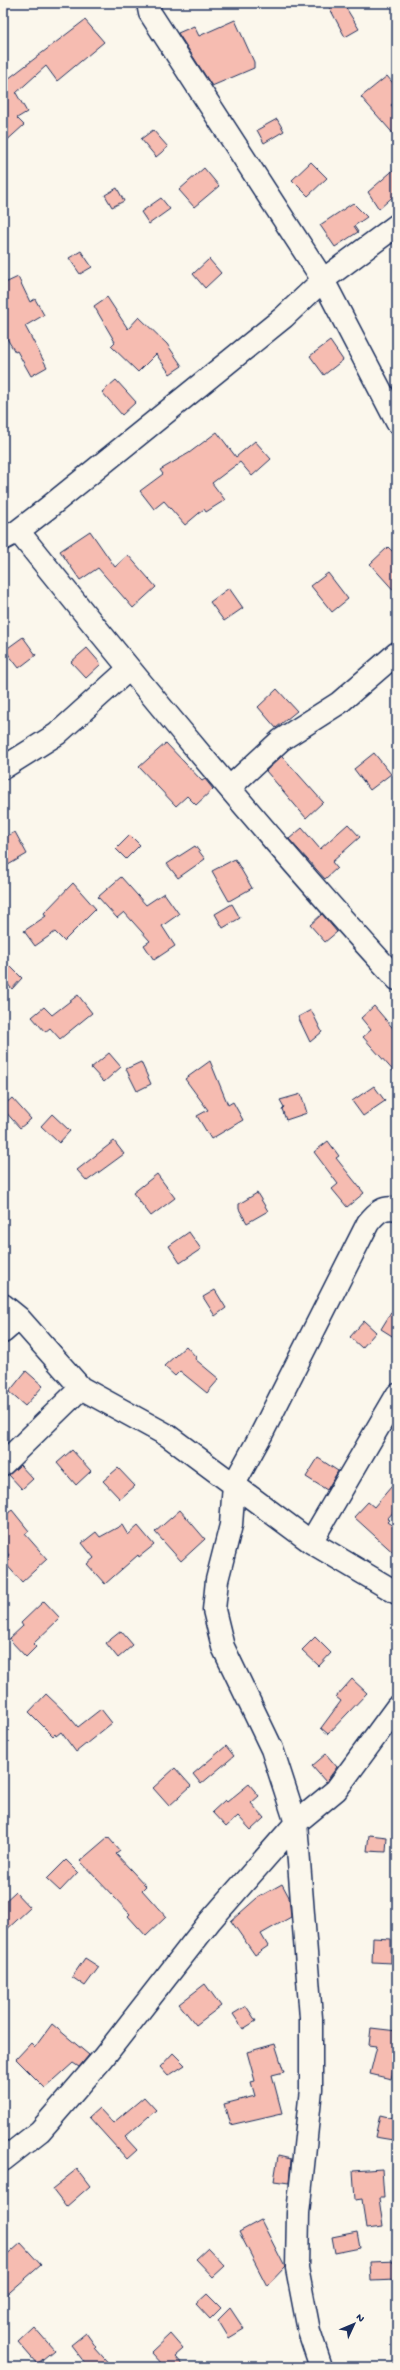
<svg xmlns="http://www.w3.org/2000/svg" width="400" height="2370" viewBox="0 0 400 2370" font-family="'Gochi Hand',sans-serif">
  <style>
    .building { fill: #f6bcb1; stroke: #1b2f5e }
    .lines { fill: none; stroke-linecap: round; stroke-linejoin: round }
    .minor-casing { stroke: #1b2f5e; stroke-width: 25 }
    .minor { stroke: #fbf7ec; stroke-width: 22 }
  </style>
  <rect width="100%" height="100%" fill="#fbf7ec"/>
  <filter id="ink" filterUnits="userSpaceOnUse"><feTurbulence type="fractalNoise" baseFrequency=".025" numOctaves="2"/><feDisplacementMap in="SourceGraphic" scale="8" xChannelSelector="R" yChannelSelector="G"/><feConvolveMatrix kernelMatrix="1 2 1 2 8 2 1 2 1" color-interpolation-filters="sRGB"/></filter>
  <g filter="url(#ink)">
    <path class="building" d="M327 3H343L359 29 345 37Z
      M85 20 104 42 57 81 46 66 16 93 27 112 17 118 24 125 3 144V70L8 79Z
      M235 20 254 62V68L212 86 178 33 194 26 199 36Z
      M387 76 397 88V100L391 105 397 112V138L361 97Z
      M277 119 284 131 264 143 257 130Z
      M153 130 168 147 156 157 141 139Z
      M311 162 327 178 308 196 292 180Z
      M397 167V193L379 209 368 192Z
      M204 168 219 186 194 207 179 190Z
      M117 188 124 201 112 207 105 195Z
      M161 198 170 209 149 224 141 212Z
      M353 203 367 217 354 226 358 232 335 247 320 225Z
      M81 251 92 267 80 274 69 258Z
      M209 259 221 273 205 288 193 274Z
      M18 277 30 302 35 299 44 315 25 326 47 367 31 376 17 351 15 352 3 332V284Z
      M107 297 128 329 139 317 167 344 182 366 170 374 156 354 138 372 111 346 115 342 94 306Z
      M330 341 343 360 324 375 310 356Z
      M116 380 136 402 122 415 102 392Z
      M217 432 236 457 255 441 271 459 252 476 240 462 212 483 225 500 206 512 204 509 185 525 164 501 154 509 140 491 163 474 160 470 189 453Z
      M90 531 115 567 128 555 156 587 133 608 98 568 80 580 60 551Z
      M388 547 397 556V594L370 564Z
      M328 573 348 599 332 612 311 586Z
      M229 588 243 608 224 621 210 602Z
      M23 637 36 655 19 668 5 650Z
      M87 648 101 664 86 678 71 662Z
      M277 689 297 711 276 728 258 707Z
      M166 743 202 781 205 779 213 789 196 805 187 796 176 806 139 767Z
      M374 753 391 774 370 790 354 769Z
      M282 756 323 802 306 818 266 771Z
      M348 824 360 837 332 862 337 868 325 879 289 839 302 828 320 849Z
      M15 832 27 854 3 868V838Z
      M130 835 140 845 126 859 116 849Z
      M195 846 205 859 178 878 167 864Z
      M235 859 252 888 229 901 212 871Z
      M121 877 146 905 164 893 179 914 162 926 175 946 154 960 144 945 150 941 124 912 117 918 98 897Z
      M73 883 96 909 64 941 55 932 35 946 24 931 46 916 44 913Z
      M232 904 240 918 223 928 215 914Z
      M322 914 337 932 325 942 310 925Z
      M10 966 22 978 12 989 3 979V973Z
      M78 995 92 1013 60 1039 50 1028 45 1032 32 1017 44 1007 52 1015Z
      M374 1006 397 1033V1075L363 1037 371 1030 361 1018Z
      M311 1010 322 1032 310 1042 298 1017Z
      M109 1053 121 1067 104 1082 91 1068Z
      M210 1061 228 1105 233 1102 243 1120 211 1139 197 1116 208 1110 185 1079Z
      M141 1062 151 1084 137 1091 126 1069Z
      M374 1086 385 1101 363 1116 352 1101Z
      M301 1094 307 1113 286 1120 282 1109 284 1107 280 1100Z
      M12 1098 31 1119 20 1128 3 1109V1106Z
      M52 1114 70 1131 59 1143 41 1126Z
      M114 1141 124 1154 87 1181 77 1170Z
      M328 1141 339 1156 336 1158 364 1193 347 1207 332 1189 338 1184 314 1152Z
      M157 1174 175 1198 151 1216 133 1193Z
      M257 1193 268 1211 247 1223 239 1209V1204Z
      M189 1232 201 1249 180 1263 169 1246Z
      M215 1290 226 1308 215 1316 203 1297Z
      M397 1303V1339L381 1329Z
      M364 1321 376 1332 362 1348 350 1337Z
      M186 1346 196 1357 195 1359 219 1379 207 1393 180 1371 175 1376 164 1366Z
      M26 1371 43 1386 25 1406 9 1392Z
      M72 1450 91 1471 76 1485 57 1463Z
      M318 1458 338 1471 327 1490 306 1477Z
      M20 1465 33 1479 22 1489 9 1475Z
      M118 1468 135 1486 120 1499 103 1481Z
      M397 1480V1508L387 1519 389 1520 387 1522 397 1529V1556L354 1517 368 1502 374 1507Z
      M12 1510 29 1531 25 1534 47 1559 22 1582 3 1561 9 1555 3 1548V1517Z
      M180 1510 205 1539 181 1561 155 1532Z
      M122 1525 128 1535 138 1526 154 1545 139 1557 138 1555 105 1584 87 1564 94 1558 82 1543 96 1532 100 1537Z
      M44 1601 60 1618 33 1644 36 1647 26 1657 9 1639 23 1626 21 1623Z
      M121 1631 133 1645 118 1658 106 1643Z
      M315 1637 331 1653 319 1666 302 1650Z
      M352 1679 367 1693 328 1734 321 1728 341 1701 336 1697Z
      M46 1694 67 1714 78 1727 101 1709 112 1723 76 1752 61 1732 56 1736 55 1734 53 1736 29 1712Z
      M226 1746 234 1756 201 1784 193 1774Z
      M326 1754 337 1767 326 1782 312 1766Z
      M175 1768 191 1786 169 1806 153 1788Z
      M249 1784 259 1796 251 1803 264 1818 251 1830 238 1816 226 1827 212 1812 225 1800 227 1802Z
      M369 1835 387 1837 386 1852 367 1851Z
      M108 1837 120 1851 116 1854 146 1886 142 1890 166 1917 146 1936 128 1916 130 1914 80 1861Z
      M66 1860 78 1872 60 1891 47 1879Z
      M282 1884 289 1897 291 1917 261 1934 268 1946 255 1955 231 1921 257 1898Z
      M15 1892 30 1908 3 1933V1903Z
      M373 1938 391 1939V1963L372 1962Z
      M85 1958 99 1967 85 1986 72 1977Z
      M205 1984 221 2006 196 2025 179 2004Z
      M246 2006 256 2021 243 2029 233 2014Z
      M52 2024 89 2055 79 2067 73 2063 45 2088 16 2059 31 2043 35 2047Z
      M371 2028 397 2031V2053L391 2079 370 2074 377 2046 369 2045Z
      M275 2044 284 2072 272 2075 282 2113 230 2125 224 2104 255 2096 251 2082 255 2081 247 2052Z
      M173 2053 185 2065 168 2076 160 2067Z
      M144 2097 156 2110 125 2137 137 2150 127 2159 89 2117 99 2108 113 2123Z
      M380 2115 397 2119 393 2140 375 2137Z
      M278 2156 291 2159 289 2183 274 2181Z
      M77 2169 90 2186 66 2207 52 2189Z
      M382 2169 384 2198H379L383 2227 366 2229 362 2199 355 2200 353 2171Z
      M261 2220 285 2267 267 2286 239 2232Z
      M357 2232 360 2248 335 2253 332 2237Z
      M21 2243 41 2265 3 2298V2259Z
      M208 2248 225 2266 213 2277 196 2259Z
      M397 2261V2280L371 2281 370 2262Z
      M207 2294 221 2308 210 2319 196 2304Z
      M230 2308 244 2329 229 2338 218 2320Z
      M34 2327 54 2350 37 2364 18 2342Z
      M86 2333 96 2347 95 2348 112 2367H88L71 2345Z
      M170 2334 183 2349 175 2356 185 2367H165L151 2352Z"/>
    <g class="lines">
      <defs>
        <path id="minor" d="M148 3 150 13 323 280 397 422
          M18 531C140 683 265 835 397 979
          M3 539 18 531 49 507 284 317 323 280 397 225
          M3 768 57 734 129 669
          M230 787 281 740 339 703 397 653
          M3 1305 19 1318 81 1388 167 1435 311 1542 397 1593
          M3 1332 19 1318
          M3 1464 81 1388
          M311 1542 397 1395
          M3 2160 40 2131 103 2058 210 1921 296 1823 336 1790 397 1707
          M321 2367 309 2331 297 2268 298 2213 311 2089V2018L296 1823 272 1749 223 1647 214 1610 217 1580 231 1525 234 1484 261 1435 368 1223C377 1212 383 1206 397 1209"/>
      </defs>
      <use href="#minor" class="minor-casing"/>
      <use href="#minor" class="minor"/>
    </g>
  </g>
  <rect width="400" height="2370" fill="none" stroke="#fbf7ec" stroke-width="16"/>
  <rect x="8" y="8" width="384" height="2354" fill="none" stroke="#1b2f5e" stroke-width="1.5" filter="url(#ink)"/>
  <g transform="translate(354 2324) rotate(46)" stroke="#fbf7ec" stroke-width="3" paint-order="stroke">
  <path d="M0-3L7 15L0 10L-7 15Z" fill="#1b2f5e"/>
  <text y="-6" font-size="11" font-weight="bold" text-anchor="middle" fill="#1b2f5e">N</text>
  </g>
</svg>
